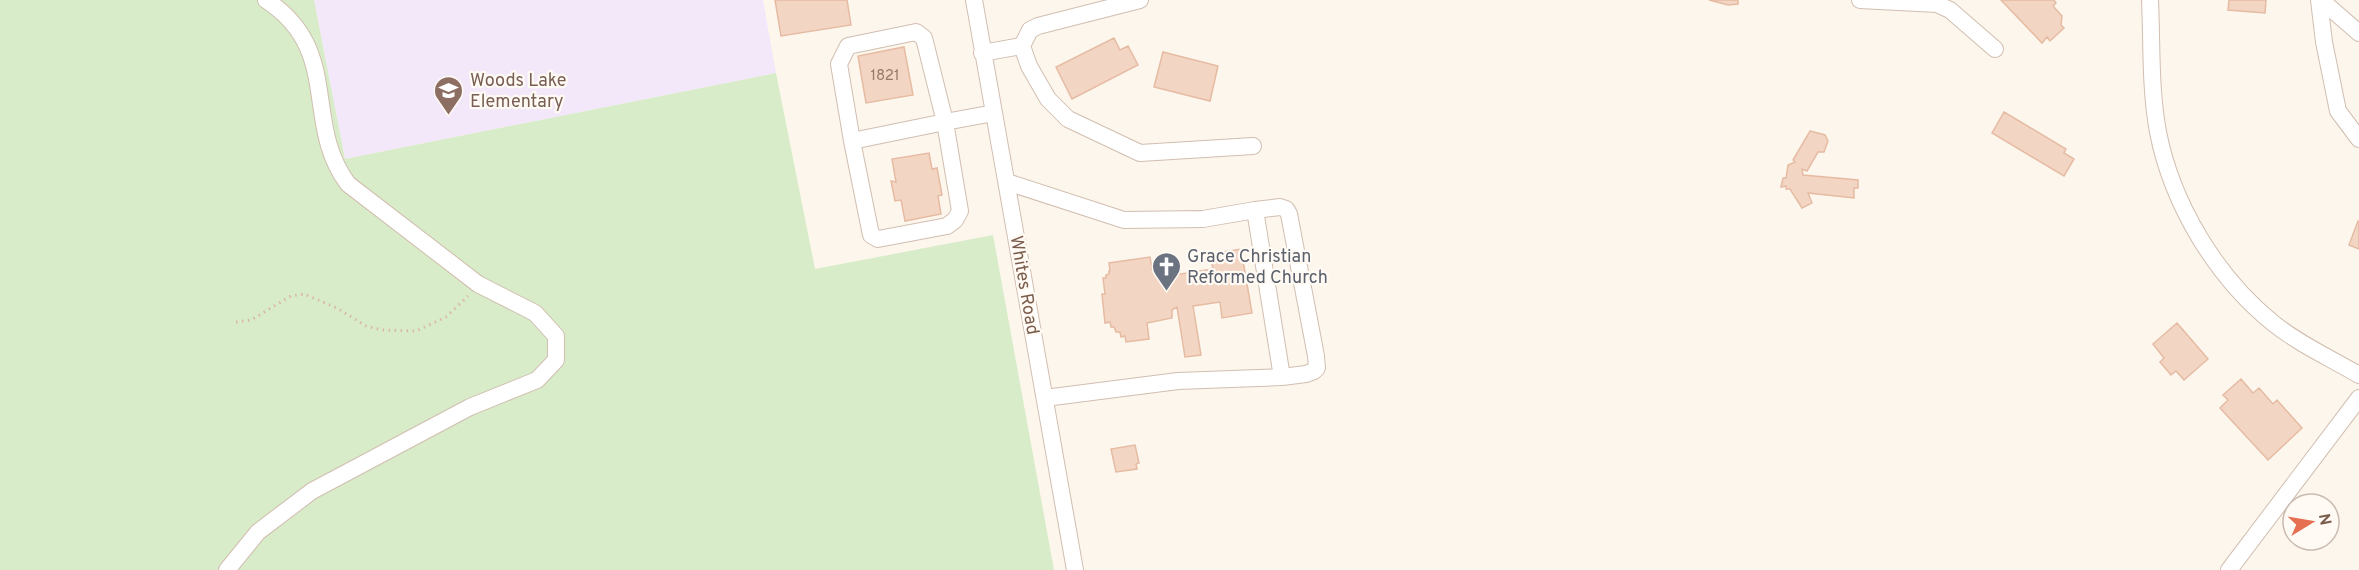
<svg xmlns="http://www.w3.org/2000/svg" width="2359" height="570" viewBox="0 0 2359 570" font-family="Overpass,sans-serif">
  <style>
    .education { fill: #f3e8fa }
    .green { fill: #d8ecc9 }
    .building { fill: #f3d5c3; stroke: #e6bba3; stroke-width: 1.5 }
    .lines { fill: none; stroke-linecap: round; stroke-linejoin: round }
    .minor-casing { stroke: #d1beb0; stroke-width: 18 }
    .path { stroke: #d9b8a5; stroke-width: 3; stroke-dasharray: 1.5 4.5; stroke-linecap: butt }
    .minor { stroke: #fff; stroke-width: 16 }
    .labels { text-anchor: middle; stroke-width: 4.5; stroke-linejoin: round; paint-order: stroke }
    .number-label { font-size: 15px; fill: #987a6a }
    .education-label { font-size: 18px; fill: #785e54; stroke: #fffaf3; text-anchor: start }
    .worship-label { font-size: 18px; fill: #5b616d; stroke: #fffaf3; text-anchor: start }
    .street-label { font-size: 18px; fill: #7a5c4d; stroke: #fffaf3 }
  </style>
  <rect width="100%" height="100%" fill="#fdf6ec"/>
  <path class="education" d="M314 0H763L776 73 345 159Z"/>
  <path class="green" d="M0 0H314L345 159 776 73 815 269 993 235 1054 570H0Z"/>
  <path class="building" d="M775 0H847L851 25 781 36Z
    M1709 0H1738V4L1728 5Z
    M2001 0H2054L2056 3 2053 6 2062 16 2061 25 2064 28 2050 41 2047 37 2042 43Z
    M2229 0H2266L2265 13 2228 10Z
    M1114 38 1120 50 1128 46 1138 65 1072 99 1056 67Z
    M904 47 913 95 866 103 858 56Z
    M1163 52 1218 66 1210 101 1154 87Z
    M2004 112 2066 149 2064 153 2074 159 2064 176 1992 133Z
    M1810 131 1825 135 1828 141 1824 152H1818L1807 171 1802 169 1803 175 1858 180V188H1854V198L1808 193 1812 203 1802 208 1790 189H1786V186L1781 187 1783 178H1786L1788 165 1795 162 1793 160Z
    M929 153 932 169 937 168 942 195 938 196 941 214 905 221 901 200 895 201 891 181 896 182 892 159Z
    M2358 221 2359 222V249L2349 245Z
    M1241 249 1252 313 1222 318 1220 302 1193 306 1201 355 1185 357 1177 307 1172 310V318L1147 323 1149 339 1126 342 1125 336 1121 337 1120 332H1116L1114 327H1111L1110 322 1105 323 1102 294H1105L1103 278H1106V275L1109 274V271H1110L1109 263 1150 257 1152 269 1166 266 1168 276 1213 269 1210 254Z
    M2177 323 2208 359 2184 380 2176 371 2171 375 2160 362 2164 358 2153 344Z
    M2241 379 2253 393 2259 388 2273 404 2277 400 2302 428 2268 460 2220 408 2228 400 2223 395Z
    M1135 445 1139 463 1136 464 1137 469 1116 472 1111 449Z"/>
  <g class="lines">
    <defs>
      <path id="minor" d="M974 0 1075 570
        M1140 0 1038 26 1030 30 1022 46 1029 66 1048 99 1068 119 1140 153 1253 146
        M1860 0 1937 4 1950 10 1995 49
        M2150 0C2152 44 2150 89 2158 132 2172 204 2216 277 2273 323 2299 344 2330 358 2359 375
        M2319 0 2324 42 2338 111 2359 139
        M2321 0 2359 33
        M982 53 1022 46
        M852 141 945 122 924 38 916 32 848 46 839 64 852 141 871 235 878 239 947 226 955 220 960 211 945 122 994 113
        M1007 182 1124 220 1203 219 1255 210 1280 207 1286 209 1289 214 1316 356 1317 368 1314 371 1306 374 1282 377 1178 381 1045 398
        M1255 210 1282 377
        M227 570 258 532 312 491 470 407 537 380 556 360V336L535 313 478 284 348 184C302 123 343 50 266 0
        M2229 570 2359 398"/>
    </defs>
    <use href="#minor" class="minor-casing"/>
    <path class="path" d="M236 322 251 320 291 296 304 294 337 308 366 326 382 330 416 331 446 317 468 296"/>
    <use href="#minor" class="minor"/>
  </g>
  <defs>
    <symbol id="school-pin" viewBox="-11 -11 22 30"><path d="M0 17L-7.5 6A9.5 9.5 0 1 1 7.5 6Z" fill="#8d6e63" stroke="#fffaf3"/><path d="M0-5L7-2L0 1L-7-2ZM-4 1L0 2.5L4 1V4Q0 6-4 4Z" fill="#fff"/></symbol>
    <symbol id="church-pin" viewBox="-11 -11 22 30"><path d="M0 17L-7.5 6A9.5 9.5 0 1 1 7.5 6Z" fill="#6b7280" stroke="#fffaf3"/><path d="M-1.2-6h2.4v3.5h3.3v2.4h-3.3V6h-2.4V-.1h-3.3v-2.4h3.3Z" fill="#fff"/></symbol>
  </defs>
  <g fill-rule="evenodd">
    <use href="#school-pin" x="432" y="74" width="33" height="45"/>
    <use href="#church-pin" x="1150" y="250" width="33" height="45"/>
  </g>
  <g class="labels">
    <g class="number-label">
      <text x="885" y="80">1821</text>
    </g>
    <g class="education-label">
      <text x="470" y="86">Woods Lake<tspan x="470" dy="21">Elementary</tspan></text>
    </g>
    <g class="worship-label">
      <text x="1187" y="262">Grace Christian<tspan x="1187" dy="21">Reformed Church</tspan></text>
    </g>
    <g class="street-label">
      <text transform="translate(1025 285) rotate(80)" y="6">Whites Road</text>
    </g>
  </g>
  <g transform="translate(2311 522) rotate(79)"><circle r="28" fill="#fffaf3" stroke="#cabbb1" stroke-width="1.5"/>
  <path d="M0-4.5L10 22L0 15L-10 22Z" fill="#e76f51"/>
  <text y="-9" font-size="16" font-weight="bold" text-anchor="middle" fill="#7a5c4d">N</text>
  </g>
</svg>
